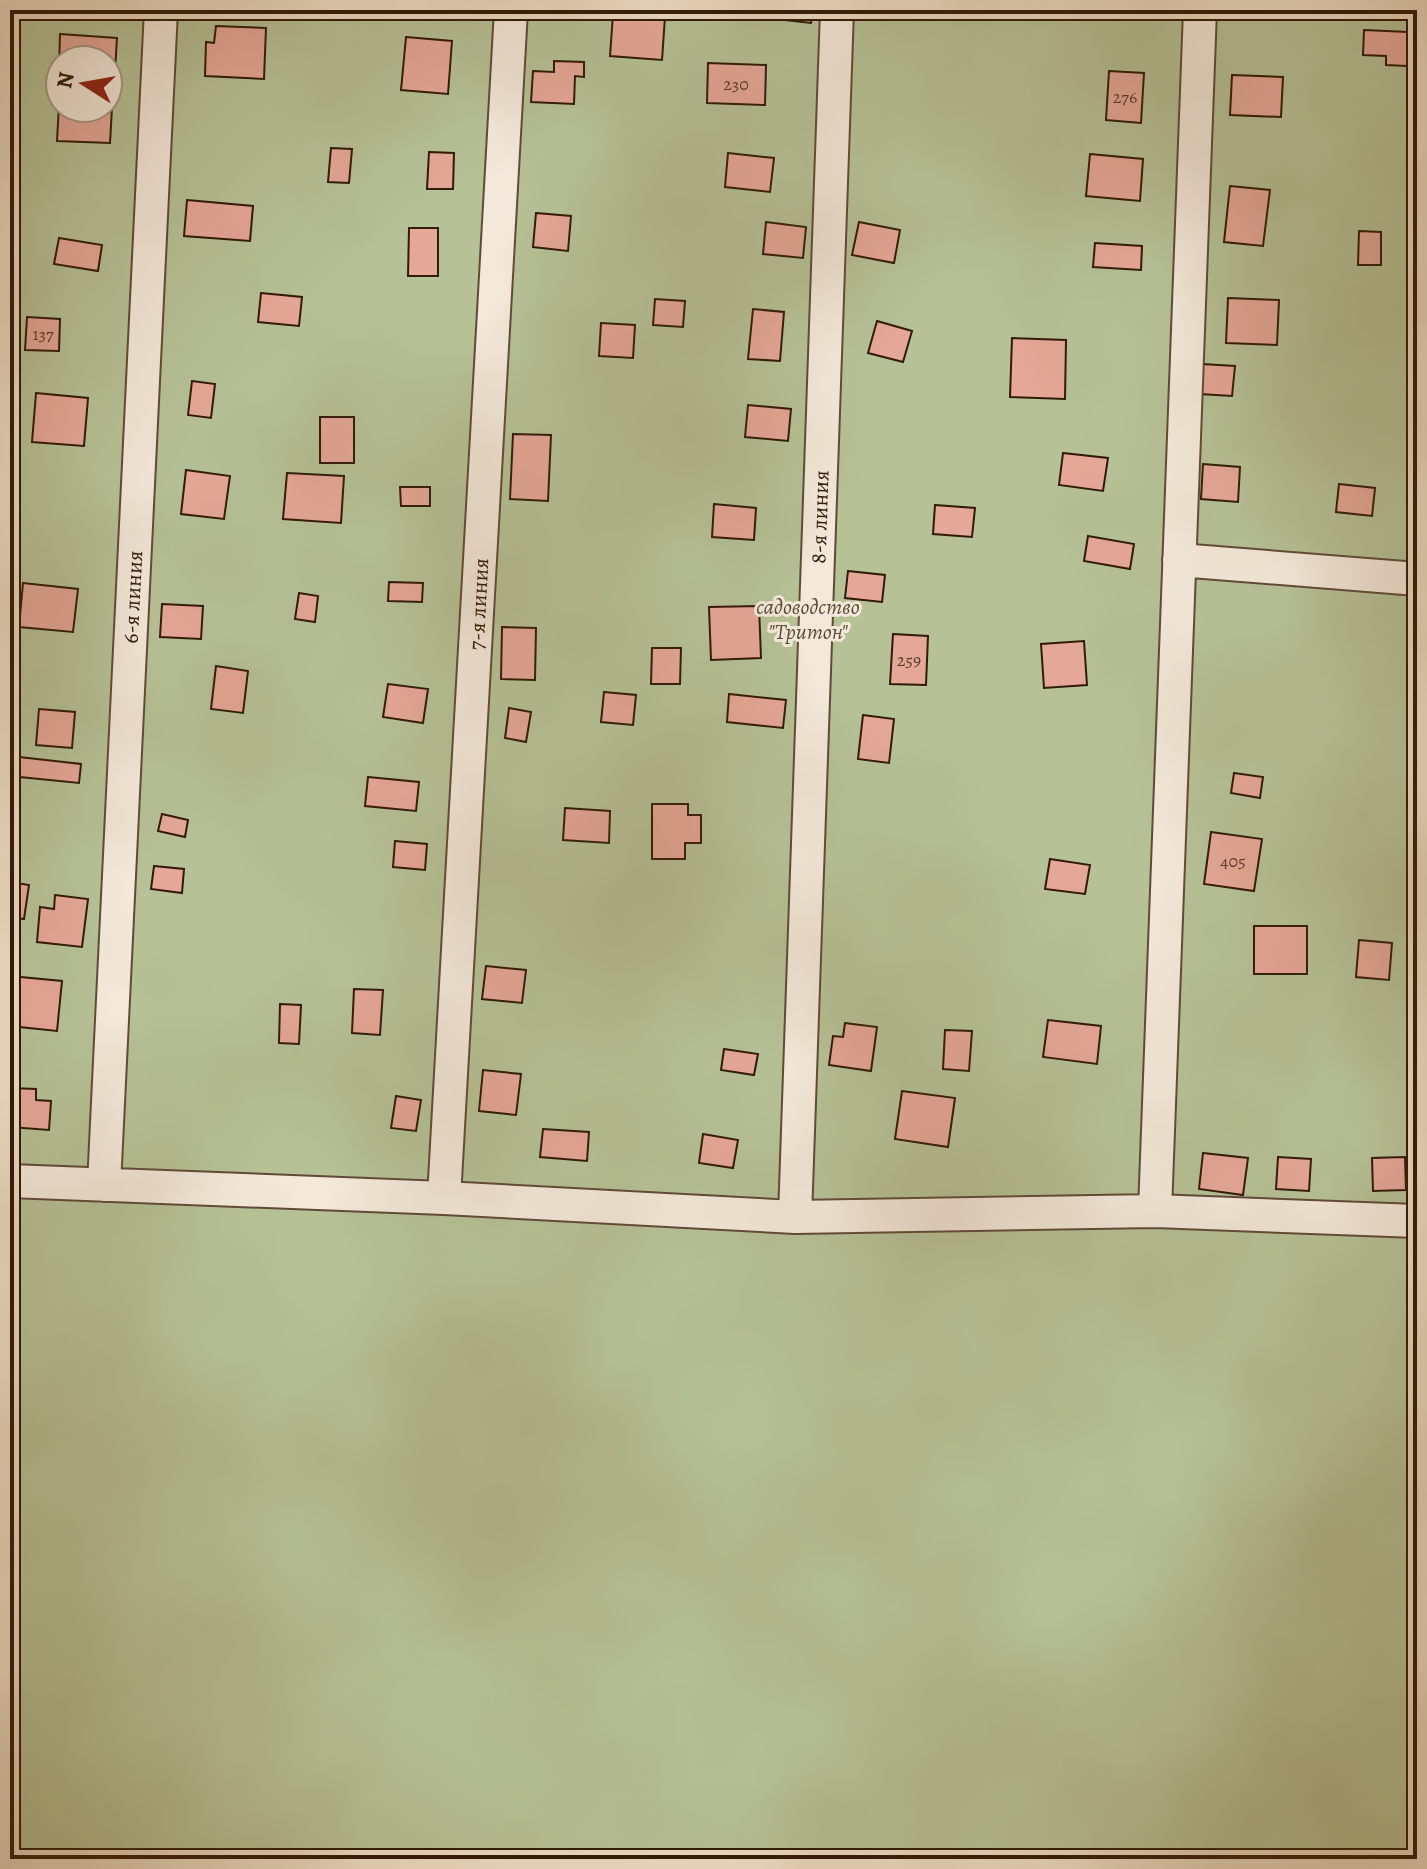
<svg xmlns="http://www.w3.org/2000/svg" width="1427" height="1869" viewBox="0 0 1427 1869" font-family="Alegreya,serif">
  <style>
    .green { fill: #b6c196; stroke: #746e4f; stroke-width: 2; fill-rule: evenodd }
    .building { fill: #e5a797; stroke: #311a08; stroke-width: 2 }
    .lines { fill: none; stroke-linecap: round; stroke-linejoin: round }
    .minor-casing { stroke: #604a37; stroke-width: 36 }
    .minor { stroke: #f3e8d9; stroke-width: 32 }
    .labels { text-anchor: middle; stroke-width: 6; stroke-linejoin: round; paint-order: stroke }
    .number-label { font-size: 18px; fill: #5e3d2c }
    .street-label { font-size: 22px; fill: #311a08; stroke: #f3e8d9 }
    .park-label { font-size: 22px; font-style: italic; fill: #594c33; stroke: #f3e8d9 }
  </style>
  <rect width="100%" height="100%" fill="#eddcc4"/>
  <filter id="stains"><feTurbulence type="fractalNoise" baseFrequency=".0025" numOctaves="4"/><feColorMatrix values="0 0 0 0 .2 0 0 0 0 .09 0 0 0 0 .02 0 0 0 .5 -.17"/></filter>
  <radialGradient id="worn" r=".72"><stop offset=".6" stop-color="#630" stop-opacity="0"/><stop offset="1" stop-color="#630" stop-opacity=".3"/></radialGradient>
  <path class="green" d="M10 10H1417V1859H10ZM60 60H108V108H60Z"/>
  <path class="building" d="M757 10H813L811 23 757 17Z
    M613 14 665 17 662 60 610 56Z
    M216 26 266 28 264 79 205 76 206 42 214 43Z
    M1364 30 1408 32 1407 66 1386 65V56L1363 55Z
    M60 34 117 38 115 71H108V60H60L59 68Z
    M406 37 452 41 448 94 401 90Z
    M554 61 584 62V77L575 76 574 104 531 102 533 71 554 72Z
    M708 63 766 65 765 105 707 103Z
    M1109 71 1144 73 1141 123 1106 120Z
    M1232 75 1283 77 1281 117 1230 115Z
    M59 105 60 108H112L110 143 57 141Z
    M331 148 352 149 349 183 328 182Z
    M429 152 454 153 453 189H427Z
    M728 153 774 158 770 192 725 187Z
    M1090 154 1143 159 1140 201 1086 196Z
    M1230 186 1270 190 1263 246 1224 242Z
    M187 200 253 206 250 241 184 236Z
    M536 213 571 216 568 251 533 247Z
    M766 222 806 227 803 258 763 254Z
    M859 222 900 230 894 263 852 255Z
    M409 228H438V276H408Z
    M1359 231 1381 232V265H1358Z
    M59 238 102 245 98 271 54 264Z
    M1095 243 1142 246 1141 270 1093 267Z
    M261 293 302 297 299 326 258 322Z
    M1228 298 1279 300 1277 345 1226 343Z
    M655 299 685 301 683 327 653 325Z
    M753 309 784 312 780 361 748 359Z
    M27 317 60 319 59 351 25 350Z
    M877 321 912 331 903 362 868 353Z
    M601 323 635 325 633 358 599 356Z
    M1012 338 1066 340 1065 399 1010 397Z
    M1202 364 1235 366 1232 396 1200 394Z
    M192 381 215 384 211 418 188 415Z
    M36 393 88 398 84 446 32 442Z
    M748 405 791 409 788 441 745 437Z
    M320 417H354V463H320Z
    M513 434 551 435 548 501 510 499Z
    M1063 453 1108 458 1103 491 1059 485Z
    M1203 464 1240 467 1238 502 1201 499Z
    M186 470 230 476 224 519 181 514Z
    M287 473 344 476 341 523 283 519Z
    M1339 484 1375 488 1372 516 1336 512Z
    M400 487H430V506H401Z
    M714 504 756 508 754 540 712 537Z
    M935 505 975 508 972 537 933 534Z
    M1088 536 1134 544 1130 569 1084 561Z
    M848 571 885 575 882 602 845 598Z
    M389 582 423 583 422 602 388 601Z
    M23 583 78 589 73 632 19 627Z
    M299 593 318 596 315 622 295 619Z
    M162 604 203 606 201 639 160 637Z
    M759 606 761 658 711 660 709 607Z
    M502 627 536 628 535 680 501 679Z
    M893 634 928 636 926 685 890 684Z
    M1407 635H1417V667H1407Z
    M1084 641 1087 685 1044 688 1041 644Z
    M652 648H681L680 684H651Z
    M216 666 248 671 243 713 211 709Z
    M388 684 428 689 423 723 383 717Z
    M604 692 636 695 633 725 601 722Z
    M729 694 786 700 783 728 727 722Z
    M509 708 531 712 526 742 505 738Z
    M39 709 75 712 72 748 36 745Z
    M863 715 894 719 889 763 858 759Z
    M10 756 81 764 79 783 10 776Z
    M1234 773 1263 777 1260 798 1231 793Z
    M368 777 419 782 416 811 365 806Z
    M652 804H688V815H701V843H685V859H652Z
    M565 808 610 811 609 843 563 840Z
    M162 814 188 820 185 837 158 831Z
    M1211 832 1262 839 1254 891 1204 884Z
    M395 841 427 844 425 870 393 867Z
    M1050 859 1090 865 1085 894 1045 889Z
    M154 866 184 869 182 893 151 889Z
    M10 882 29 885 24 919 10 917Z
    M55 895 88 899 82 947 37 942 40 907 54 909Z
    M1254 926H1307V974H1254Z
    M1359 940 1392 943 1389 980 1356 977Z
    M486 966 526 970 522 1003 482 999Z
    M10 976 62 981 57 1031 10 1026Z
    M354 989 383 990 380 1035 352 1033Z
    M280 1004 301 1005 299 1044 279 1043Z
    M1048 1020 1101 1026 1097 1064 1043 1057Z
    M845 1023 877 1027 871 1071 829 1065 833 1036 843 1037Z
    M945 1030 972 1031 969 1071 943 1069Z
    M724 1049 758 1054 754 1075 721 1070Z
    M483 1070 521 1074 516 1115 479 1111Z
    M10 1088 36 1089V1100L51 1101 49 1130 10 1127Z
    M902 1091 955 1098 948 1147 895 1139Z
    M396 1096 421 1100 416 1131 391 1128Z
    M543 1129 589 1132 587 1161 540 1157Z
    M703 1134 738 1140 733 1168 699 1163Z
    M1203 1153 1248 1158 1243 1195 1199 1189Z
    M1278 1157 1311 1159 1309 1191 1276 1189Z
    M1405 1157 1406 1190 1373 1191 1372 1158Z"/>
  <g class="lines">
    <defs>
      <path id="minor" d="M1179 560 1417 579
        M10 1181 444 1198 795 1217 1155 1211 1417 1221
        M104 1185 161 10
        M444 1198 511 10
        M1155 1211 1200 10
        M795 1217 837 10"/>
    </defs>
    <use href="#minor" class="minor-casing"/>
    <use href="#minor" class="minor"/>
  </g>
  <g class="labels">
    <g class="number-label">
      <text x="736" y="90">230</text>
      <text x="1125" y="103">276</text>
      <text x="43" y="340">137</text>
      <text x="909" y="666">259</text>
      <text x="1233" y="867">405</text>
    </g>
    <g class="street-label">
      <text transform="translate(819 517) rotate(-88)" y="8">8-я линия</text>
      <text transform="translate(132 597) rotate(-87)" y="8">6-я линия</text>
      <text transform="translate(478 604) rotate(-87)" y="8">7-я линия</text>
    </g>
    <g class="park-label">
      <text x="808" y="614">садоводство<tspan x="808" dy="25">"Тритон"</tspan></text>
    </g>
  </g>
  <rect width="1427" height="1869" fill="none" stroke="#eddcc4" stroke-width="40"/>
  <rect x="12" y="12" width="1403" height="1845" fill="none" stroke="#311a08" stroke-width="4"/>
  <rect x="20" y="20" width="1387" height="1829" fill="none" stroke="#311a08" stroke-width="2"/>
  <g transform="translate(84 84) rotate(281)"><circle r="38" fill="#f3e8d9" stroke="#a59685" stroke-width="2"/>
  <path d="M0-6L14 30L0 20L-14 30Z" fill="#8f2418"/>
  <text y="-12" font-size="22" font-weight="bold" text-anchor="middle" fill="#311a08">N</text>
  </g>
  <rect width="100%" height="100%" filter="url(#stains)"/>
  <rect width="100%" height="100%" fill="url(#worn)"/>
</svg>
